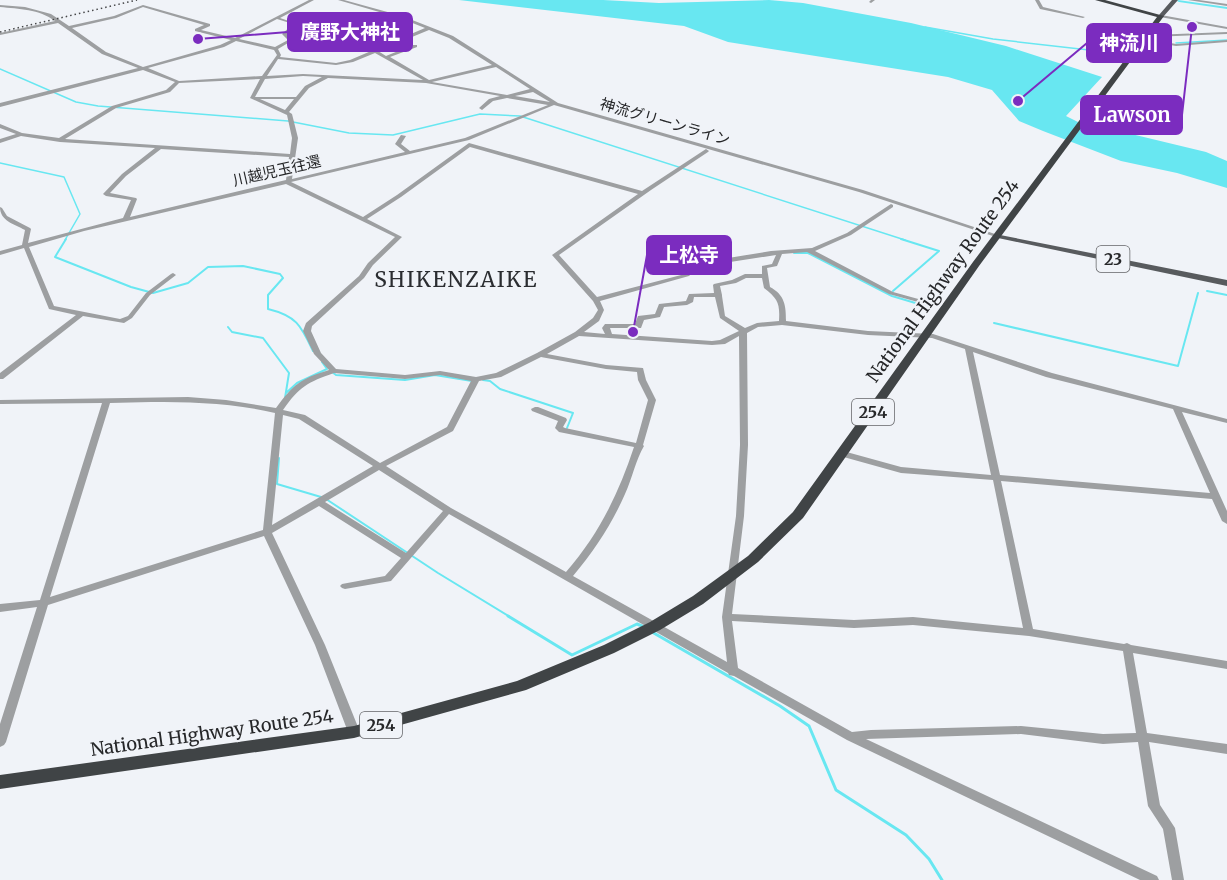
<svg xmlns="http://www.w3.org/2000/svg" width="1227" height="880" viewBox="0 0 1227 880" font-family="Merriweather,'Noto Sans JP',serif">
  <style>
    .water { fill: #68e7f1 }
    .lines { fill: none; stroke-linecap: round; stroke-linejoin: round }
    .stream-far2 { stroke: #68e7f1; stroke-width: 1.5 }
    .stream-far1 { stroke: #68e7f1; stroke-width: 2 }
    .stream { stroke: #68e7f1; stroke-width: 3 }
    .canal { fill: #68e7f1; fill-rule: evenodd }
    .minor { fill: #9d9fa1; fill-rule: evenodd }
    .major { fill: #585b5e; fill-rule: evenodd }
    .highway { fill: #404446; fill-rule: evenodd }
    .rail { stroke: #454648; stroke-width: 1.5; stroke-dasharray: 1.5 3; stroke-linecap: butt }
    .labels { text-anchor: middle; stroke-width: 4.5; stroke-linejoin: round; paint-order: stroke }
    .far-street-label { font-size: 15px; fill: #262729; stroke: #f0f3f8 }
    .shield { fill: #f0f3f8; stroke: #636467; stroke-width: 1.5 }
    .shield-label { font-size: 16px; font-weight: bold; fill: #262729 }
    .street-label { font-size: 18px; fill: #262729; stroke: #f0f3f8 }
    .quarter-label { font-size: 21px; letter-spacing: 1.5px; fill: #2b2d31; stroke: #f0f3f8 }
    .leader { fill: none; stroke: #7b2cbf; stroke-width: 2 }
    .callout-dot { fill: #7b2cbf; stroke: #f0f3f8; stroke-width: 2 }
    .callout { fill: #7b2cbf; stroke: #7b2cbf; stroke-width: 2 }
    .callout-label { font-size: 20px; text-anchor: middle; font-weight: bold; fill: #fff }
  </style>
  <rect width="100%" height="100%" fill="#f0f3f8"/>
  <path class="water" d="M459 0H603L659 3 769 0 803 3 911 23 1006 46 1102 77 1066 116 1094 130 1123 132 1206 152 1227 161V188L1177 173 1121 161 1043 131 1019 121 992 90 948 77 728 42 684 26Z"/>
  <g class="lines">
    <path class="stream-far2" d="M925 27 993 39 1089 50
      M1176 43 1227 40
      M1157 48 1169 44
      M0 69 76 102 98 106 288 121 349 133 393 135 480 114 520 116 905 240
      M0 163 64 177 80 214 65 240"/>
    <path class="stream-far1" d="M66 239 55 257 131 287 153 293 188 283 208 267 243 266 280 274 283 278 268 295V309C297 316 301 326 313 351
      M794 253H808L892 296 932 308
      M893 291 939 251 901 239
      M1207 291 1227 295
      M994 323 1178 366 1198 293
      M228 327 232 332 263 338 289 373 285 398
      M332 372 336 375 405 380 435 375 472 381
      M483 380 490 381 500 389 573 413 567 428
      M286 393 297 383 327 369 322 362
      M279 458 277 484 321 497
      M326 499 438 573 510 617"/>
    <path class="stream" d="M508 616 572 655 637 624 642 626
      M652 632 780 706 809 726 836 790 906 835 929 859 942 880"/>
    <path class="canal" d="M1178 0 1227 7V9L1179 2 1177 1Z"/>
    <path class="minor" d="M309 0H314L280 18 298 24 287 34 291 38 338 42 340 43 338 44 293 40 278 49 281 55 280 57 336 63 350 60 425 28 400 18 338 0H344L402 16 453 36 558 103 863 190 1001 236 1000 237H996L859 192 554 105 469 140 291 182 363 217 397 195 469 143 642 191 706 149 709 151 708 152 651 190 559 255 597 297 685 274 694 265 704 262 771 251 812 248 847 233 891 204 893 205V207L851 235 815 251 893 292 940 305V307H936L889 294 807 252 782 254 777 266 767 268 770 287C785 295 786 306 786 321L868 331 933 334 1052 373 1227 419V423L1182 412 1227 511V524L1222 521 1212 499 1001 481 1033 629 1124 644 1127 643 1131 645 1227 661V669L1133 653 1147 733 1227 744V754L1149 742 1160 805 1175 828 1184 880H1172L1163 829 1148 806 1138 742 1103 744 1021 734 866 739 1157 876 1159 880H1140L847 740 734 676 729 675 728 673 449 514 391 581 345 589 342 588 340 586 342 584 385 576 401 558 319 506 272 533 325 645 360 732 358 735 354 736 350 735 348 732 315 645 264 536 48 605 6 742 4 745 0 747V724L37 607 0 612V604L40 600 102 403 0 404V400L188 397 226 400 276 408C294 384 300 379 329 370L314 354 303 331 306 323 359 276 368 263 395 237 286 184 84 231 29 247 54 306 120 319 128 316 146 293 171 274 173 273 176 275 150 295 132 318 124 323 83 316 3 379H0V373L76 315 49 309 24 248 0 255V251L22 245 25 230C14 224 0 221 0 207L2 208 7 216 30 228 31 229 28 243 123 218 131 200 106 196 103 194 122 174 155 148 60 142 21 136 0 143V139L16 134 0 128V124L22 133 59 138 112 106 166 90 175 82 143 70 0 107V103L138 68 102 54 58 23 0 35V33L55 21C39 9 19 9 0 7V5L25 7 51 14 69 26 114 16 143 5 210 24V26L201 30 235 38ZM143 7 204 25 195 29V31L231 40 220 45 143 67 106 52 72 28 116 18ZM277 19 293 24 282 34 288 40 275 47 239 39ZM429 30 449 38 492 65 429 80 390 57 417 47V45H413L386 56 378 51ZM236 41 274 50 277 55 262 76 179 81 148 68 224 47ZM375 53 423 80 303 74 267 76 278 59 336 65 353 62ZM496 67 530 89 507 95 432 82ZM303 76 322 77 305 86 296 97H255L265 79ZM328 78 426 83 500 96 489 99 479 108 482 110 493 101 507 98 548 105 465 138 410 151 401 144 406 136 401 135 395 144 405 152 292 179 298 138 292 114 289 112 309 88ZM260 79 250 98 287 115 292 138 290 154 65 139 116 108 170 92 179 83ZM533 92 550 102 515 96ZM260 99H294L285 110ZM470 147 638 194 552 255 593 301 598 310 593 318 575 332 537 353 496 373 476 377 440 371 405 375 336 369 321 353 311 331 312 326 364 278 373 265 402 237 367 219 401 197ZM161 149 289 157 286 180 130 217 137 199 136 198 110 193 126 176ZM776 255 772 264 762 266V274H745L732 280 714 284 713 285 714 293 689 294 686 301 659 304 655 314 638 316 635 324H605L602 328 605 334 584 332 599 321 604 310 600 301 689 276 698 267ZM746 278H762L764 288C778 299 780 303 779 321L757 323 745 328 725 316 722 296V295L720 286 736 283ZM694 297H715L720 318 739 331 720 340 712 341 612 334 610 328H641L644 320 660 317 664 307 687 305 693 302ZM782 325 868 335 932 338 965 349 991 475 901 467 843 451 839 454 840 456 901 473 993 480 1023 628 913 617 854 620 732 614 744 516 748 445 747 333 758 327ZM579 336 712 345 725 344 739 336 740 445 736 516 722 617 727 662 573 576C594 551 612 524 625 494 632 479 636 459 644 446L643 445 656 400 646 380 643 368 606 365 547 354ZM973 352 1046 377 1173 409 1210 493 1000 475ZM541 357 606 369 637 372 638 380 648 400 636 443 565 428 563 427 567 420 566 418 538 407H535L531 409 532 411 558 421 555 428 559 432 634 447C618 495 599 534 566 572L451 508 386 466 453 431 479 381 501 377ZM334 373 405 379 440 375 471 381 447 427 380 463 305 415 283 410C299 387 308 382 334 373ZM151 402C192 402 234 403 275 413L263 530 50 597 110 403ZM283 415 299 419 373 466 272 525ZM379 470 443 511 406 553 325 502ZM732 621 854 628 913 625 1029 636 1123 651 1136 733 1103 734 1021 726 871 730 852 732 738 668Z
      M871 0H875L871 3 869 2Z
      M1035 0H1039L1043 7 1085 17 1083 18 1040 9Z
      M1188 0H1199L1227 4V6Z
      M1161 15 1227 27V29L1160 17Z
      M1153 23 1158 26 1152 35 1227 32V34L1150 37 1149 39 1176 44 1227 40V42L1176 46 1147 41 1145 45H1141V44L1154 26 1151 24Z"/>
    <path class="major" d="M1172 0H1178L1163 17H1159V15Z
      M995 234 1227 280V286L998 238H995Z"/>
    <path class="highway" d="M1095 0H1105L1164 16 979 266 803 518 758 562 703 604 660 630 614 653 526 690 354 738 0 789V775L354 726 517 681 604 645 650 622 693 596 748 556 793 512 973 262 1157 17Z"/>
    <path class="rail" d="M0 32 137 0"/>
  </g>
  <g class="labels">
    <g class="far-street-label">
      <text transform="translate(665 122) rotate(16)" y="5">神流グリーンライン</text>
      <text transform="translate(277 171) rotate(-13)" y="5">川越児玉往還</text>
    </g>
    <g class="shield">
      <rect x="1096.5" y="246" width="33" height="26" rx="4.5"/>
      <rect x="852" y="399" width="42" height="26" rx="4.5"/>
      <rect x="360" y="712" width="42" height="26" rx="4.5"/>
    </g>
    <g class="shield-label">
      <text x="1113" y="265">23</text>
      <text x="873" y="418">254</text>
      <text x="381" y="731">254</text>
    </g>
    <g class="street-label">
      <text transform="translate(943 281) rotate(-54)" y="6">National Highway Route 254</text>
      <text transform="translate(212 733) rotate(-8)" y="6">National Highway Route 254</text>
    </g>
    <g class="quarter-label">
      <text x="456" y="287">SHIKENZAIKE</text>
    </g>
  </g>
  <path class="leader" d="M198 39L288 32M1018 101L1087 43M1192 27L1182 115M633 332L647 255"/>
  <g class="callout-dot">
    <circle cx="198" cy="39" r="6"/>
    <circle cx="1018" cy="101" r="6"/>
    <circle cx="1192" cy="27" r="6"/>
    <circle cx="633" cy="332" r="6"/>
  </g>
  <g class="callout">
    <rect x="288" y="13" width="124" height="38" rx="6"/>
    <rect x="1087" y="24" width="84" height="38" rx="6"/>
    <rect x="1081" y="96" width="101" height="38" rx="6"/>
    <rect x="647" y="236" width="84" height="38" rx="6"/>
  </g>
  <g class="callout-label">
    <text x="350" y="39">廣野大神社</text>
    <text x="1129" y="50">神流川</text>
    <text x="1132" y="122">Lawson</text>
    <text x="689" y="262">上松寺</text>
  </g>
</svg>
